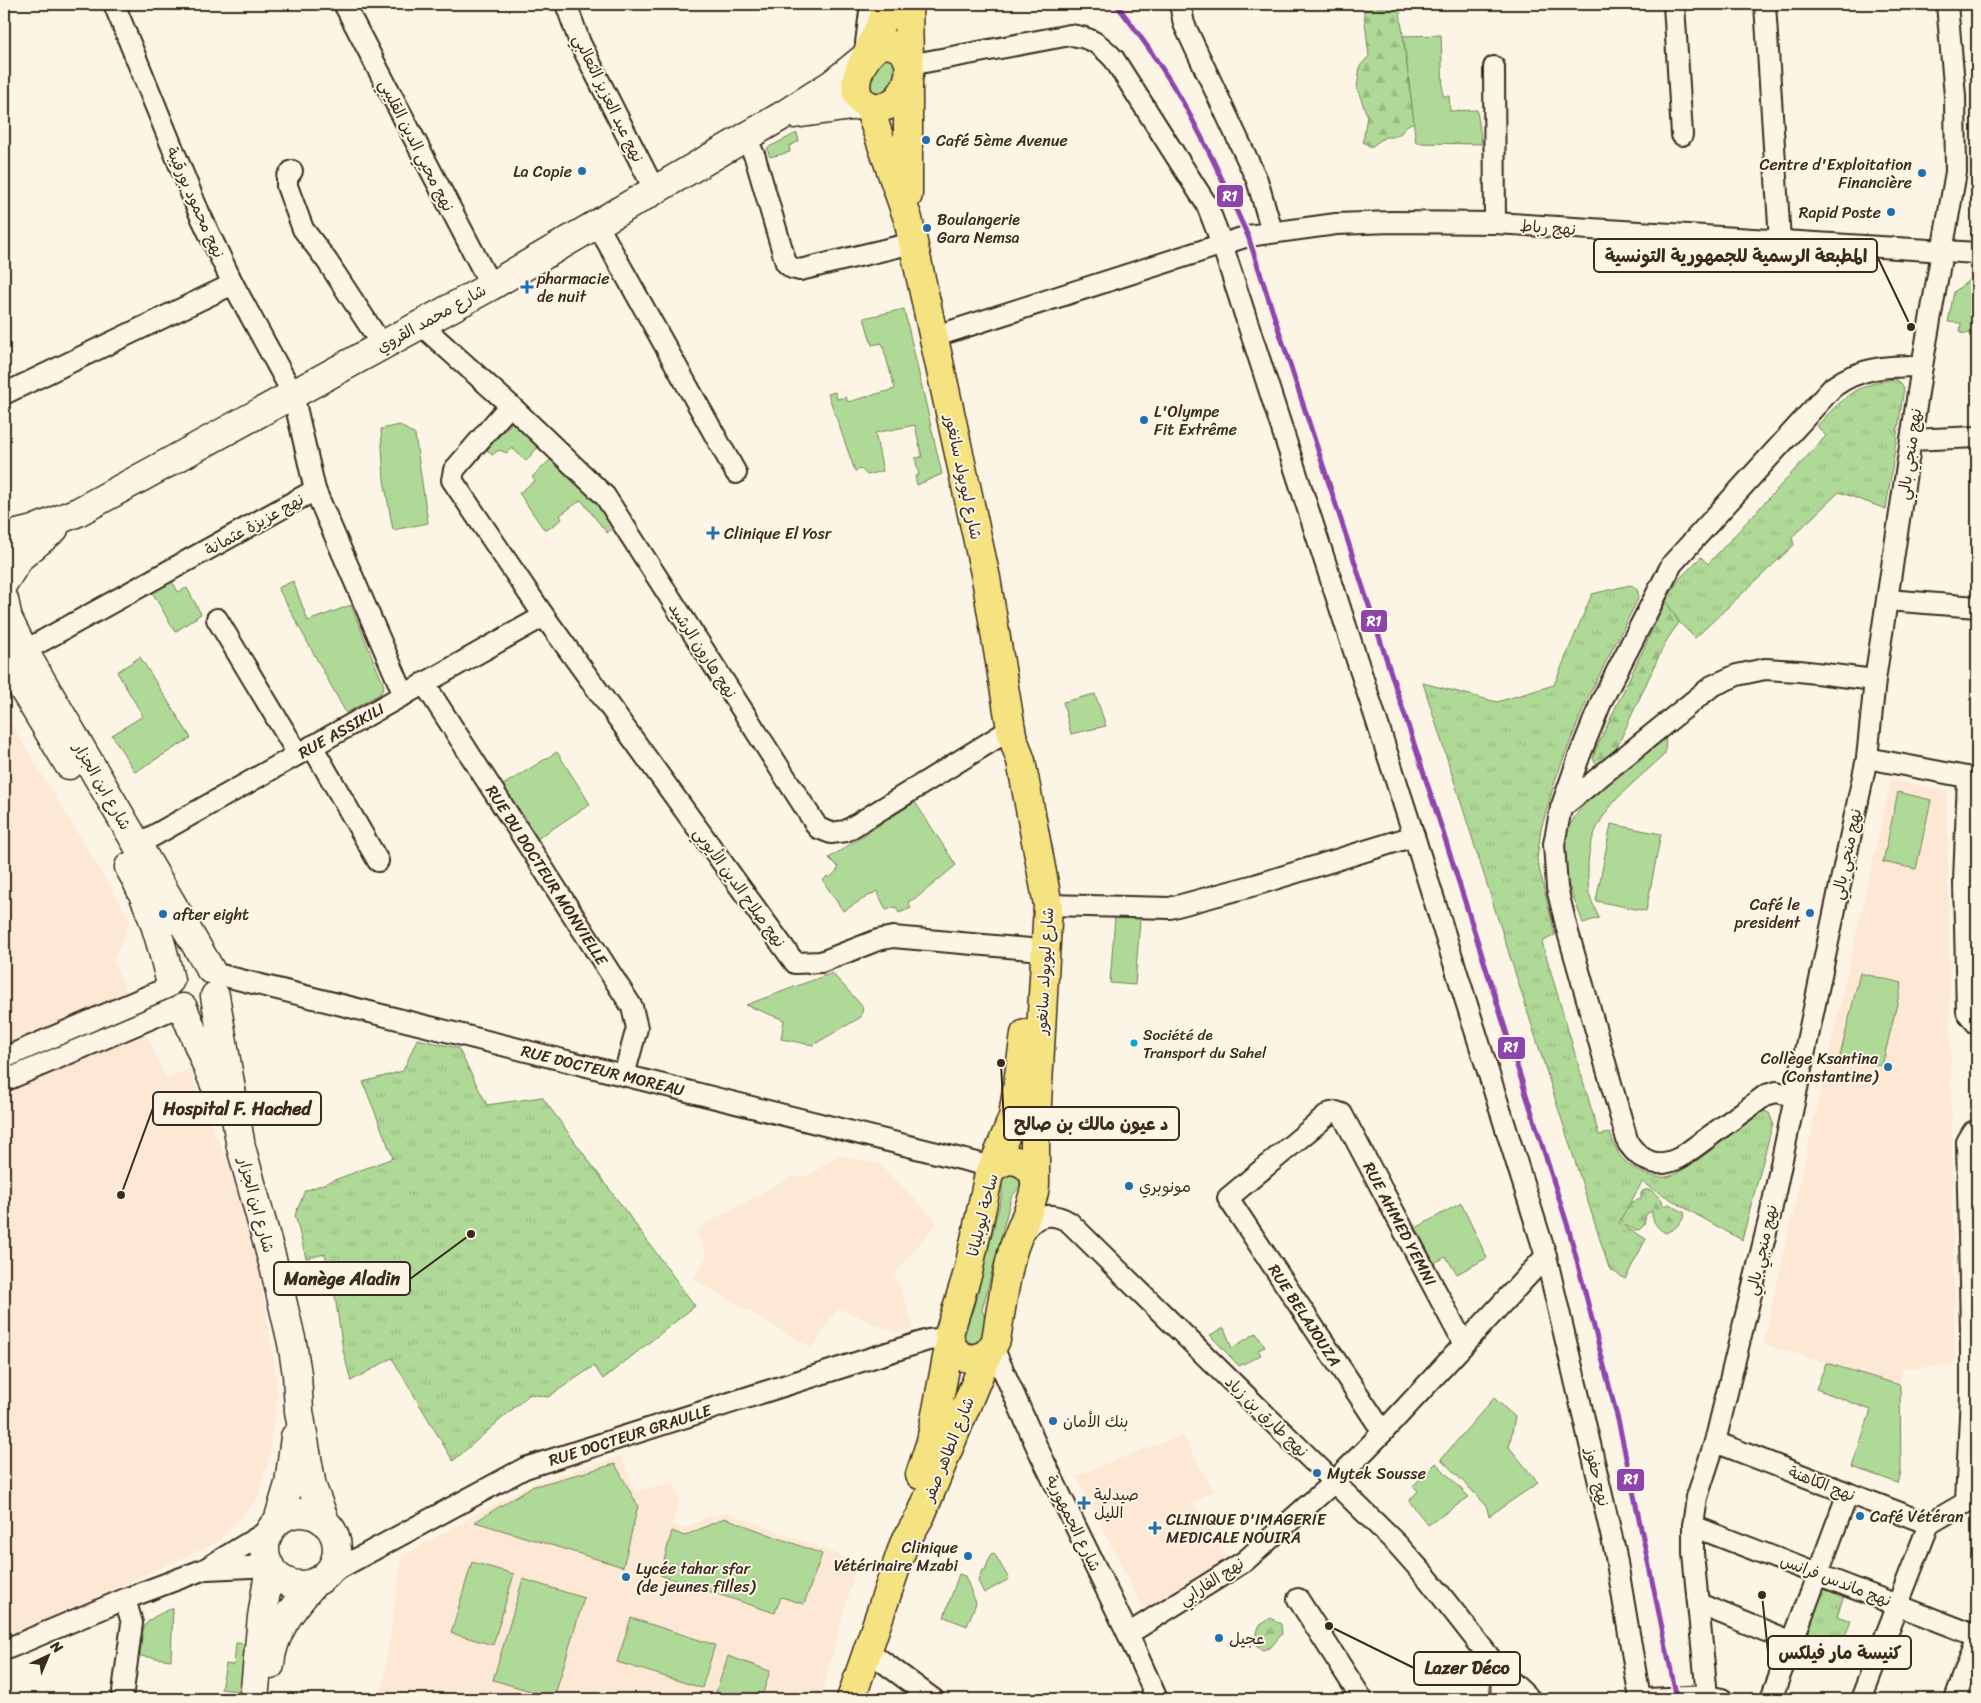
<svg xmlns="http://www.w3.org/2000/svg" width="1981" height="1703" viewBox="0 0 1981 1703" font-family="Sriracha,'Playpen Sans Arabic',sans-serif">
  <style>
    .built { fill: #fde8d5 }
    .green { fill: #afd997; stroke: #75825a }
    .forest { fill: url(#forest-firs); stroke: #75825a }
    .park { fill: url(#park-tufts); stroke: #75825a }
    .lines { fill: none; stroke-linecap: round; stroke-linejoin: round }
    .minor-casing { stroke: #3b2a1e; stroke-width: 24 }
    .secondary-casing { stroke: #3b2a1e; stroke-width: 31 }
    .primary-casing { stroke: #3b2a1e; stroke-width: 31 }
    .minor { stroke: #fcf5e5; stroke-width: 20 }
    .secondary { stroke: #fcf5e5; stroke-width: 28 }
    .primary { stroke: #f5e381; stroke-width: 28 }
    .rail-1-casing { stroke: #fcf5e5; stroke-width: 9 }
    .rail-1 { stroke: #8e44ad; stroke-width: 5 }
    .poi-dot { fill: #1f6fb2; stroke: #fcf5e5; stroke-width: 2 }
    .bus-dot { fill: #00a9ce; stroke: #fcf5e5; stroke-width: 2 }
    .labels { text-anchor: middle; stroke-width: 4; stroke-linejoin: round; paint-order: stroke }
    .bus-label { font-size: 15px; fill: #3b2a1e; stroke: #fcf5e5; text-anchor: start }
    .street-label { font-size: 16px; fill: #3b2a1e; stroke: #fcf5e5 }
    .poi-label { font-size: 16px; fill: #3b2a1e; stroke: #fcf5e5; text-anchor: start }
    .leader { fill: none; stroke: #3b2a1e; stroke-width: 2 }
    .callout-dot { fill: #3b2a1e; stroke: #fcf5e5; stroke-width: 2 }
    .callout { fill: #fcf5e5; stroke: #3b2a1e; stroke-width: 2 }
    .callout-label { font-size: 18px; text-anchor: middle; font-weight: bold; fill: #3b2a1e }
    .line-badge { stroke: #fcf5e5; stroke-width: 2 }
    .badge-label { font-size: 14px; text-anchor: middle; font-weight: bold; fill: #fff }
  </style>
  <defs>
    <pattern id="forest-firs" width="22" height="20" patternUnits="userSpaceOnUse" patternTransform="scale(1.25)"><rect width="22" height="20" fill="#afd997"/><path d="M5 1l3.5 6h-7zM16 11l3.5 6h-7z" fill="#97ba82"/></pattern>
    <pattern id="park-tufts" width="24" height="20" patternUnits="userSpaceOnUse" patternTransform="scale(1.25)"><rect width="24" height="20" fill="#afd997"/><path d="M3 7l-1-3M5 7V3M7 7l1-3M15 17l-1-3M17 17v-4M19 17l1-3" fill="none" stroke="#97ba82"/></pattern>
  </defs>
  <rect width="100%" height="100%" fill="#fcf5e5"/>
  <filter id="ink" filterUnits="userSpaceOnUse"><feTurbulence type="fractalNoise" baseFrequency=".02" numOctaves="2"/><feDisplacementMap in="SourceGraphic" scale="10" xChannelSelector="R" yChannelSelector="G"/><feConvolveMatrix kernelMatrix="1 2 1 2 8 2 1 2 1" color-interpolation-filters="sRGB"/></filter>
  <g filter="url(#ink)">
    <path class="built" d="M4 712 131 921 113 961 166 1078 189 1069 231 1171 260 1277 273 1352 278 1395 268 1463 257 1500 218 1542 4 1638Z
      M1891 780 1947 790 1955 1366 1903 1368 1900 1385 1763 1344Z
      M838 1155 879 1164 938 1222 895 1274 914 1328 896 1333 838 1308 812 1348 693 1279 707 1256 695 1230 790 1177 808 1176Z
      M1183 1435 1214 1491 1193 1503 1229 1561 1151 1611 1143 1608 1076 1477 1102 1465Z
      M622 1456 635 1492 674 1482 680 1499 672 1525 684 1529 703 1519 726 1512 858 1562 820 1699H386L382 1689 402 1556 531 1484Z"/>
    <path class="green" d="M1441 35 1443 96H1449L1450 111 1477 110 1482 144 1416 143 1403 36Z
      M884 57C907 61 895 79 888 93L874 94C864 79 875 70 884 57Z
      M797 133 799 141 789 146 790 152 770 157 767 148Z
      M1973 277H1977V334L1960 333 1961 323 1948 322 1954 292Z
      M904 309 942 474 917 485 915 476 919 475 915 458 922 457 915 425 875 433 883 471 867 475 861 469 855 471 828 394 835 392 837 399 846 397 848 402 895 389 882 343 872 345 864 318Z
      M512 422 539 446 526 461 512 448 507 453 499 450 492 455 487 450Z
      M400 425 415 435 428 523 393 530 384 480 381 429Z
      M552 458 601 502 615 526 607 533 581 500 560 515 562 519 547 530 543 528 519 493 535 481 532 477Z
      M171 579 178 592 187 588 201 614 175 632 151 590Z
      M293 581 308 621 351 605 384 686 381 693 346 713 278 588Z
      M140 657 191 738 135 772 112 735 143 716 117 672Z
      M1095 694 1106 726 1071 734 1063 702Z
      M1666 734 1665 754C1627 790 1586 815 1588 873 1588 879 1588 887 1589 893 1591 901 1596 910 1599 918L1583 923C1575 900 1561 873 1563 849 1566 803 1633 760 1666 734Z
      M557 752 590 804 537 839 503 785Z
      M1898 792 1931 800 1916 869 1883 862Z
      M915 802 956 865 919 896 908 902 911 908 899 913 896 907 886 910 877 891 843 911 823 881 827 876 830 878 839 868 829 858Z
      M1611 824 1661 834 1646 911 1596 901Z
      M1115 916 1139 917 1140 919 1135 985 1110 983Z
      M832 973 863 1007 861 1017 813 1045 781 1039 784 1020 746 1005Z
      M1860 973 1902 983 1882 1066 1840 1056Z
      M1017 1173C1024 1186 1019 1187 1011 1198L982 1310C987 1322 987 1331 978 1342L970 1343C958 1334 969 1321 973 1310L1002 1195V1180L1005 1174Z
      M1461 1203 1487 1258 1457 1274 1446 1257 1434 1263 1416 1228Z
      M1224 1328 1232 1348 1256 1333 1265 1347 1258 1350 1261 1355 1239 1366 1210 1335Z
      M1826 1363 1900 1385 1901 1472 1898 1483 1852 1467 1871 1410 1816 1389Z
      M1494 1398 1515 1417 1509 1447 1538 1483 1489 1516 1486 1505 1441 1459Z
      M1436 1463 1469 1497 1428 1525 1409 1501 1418 1491 1413 1486Z
      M615 1464 638 1506 623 1567 475 1522 531 1487Z
      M725 1518 822 1554 804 1604 781 1597 775 1613 660 1575 672 1531 684 1536Z
      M994 1553 1009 1579 984 1593 978 1581 982 1570H985L991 1554Z
      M472 1562 514 1574 493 1645 451 1633Z
      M959 1574 965 1576 976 1603 967 1626 944 1617Z
      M523 1579 584 1598 554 1698 493 1680Z
      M173 1608 171 1660 140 1656C143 1622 141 1622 173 1608Z
      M631 1618 715 1645 702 1688 617 1662Z
      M236 1643 249 1644 244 1692 221 1689 226 1664 234 1665Z
      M728 1656 770 1671 761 1699 714 1698Z"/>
    <path class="forest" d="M1363 4H1399L1414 122 1406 126 1401 133 1393 137H1385L1371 147 1363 142 1367 115 1357 88 1360 66 1369 56Z
      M1666 601 1679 622 1665 643 1616 749 1607 761 1598 764 1595 763 1593 758 1596 749Z
      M1644 1190H1651L1662 1200 1663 1206 1669 1204 1685 1213C1682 1224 1676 1228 1666 1233 1658 1230 1651 1220 1652 1211L1646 1214 1644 1225 1639 1230C1631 1229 1623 1225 1619 1218L1627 1204 1641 1199V1193Z
      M1271 1618 1281 1624 1282 1634 1271 1647 1263 1650 1257 1647 1255 1641 1259 1626Z"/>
    <path class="park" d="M1895 379 1901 383 1904 388 1886 509 1839 492 1792 537 1794 545 1695 638 1679 622 1666 601 1679 579 1701 557 1708 564 1826 436 1817 426C1843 398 1856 384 1895 379Z
      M1630 585C1638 587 1640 594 1637 601L1588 697 1556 778 1541 829 1537 859 1555 935 1542 942 1599 1135 1610 1133C1613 1140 1616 1151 1621 1157 1631 1169 1650 1179 1666 1177 1685 1175 1739 1127 1757 1113L1764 1111 1769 1113 1773 1123 1742 1240 1697 1215 1642 1182 1619 1223 1646 1239 1625 1279 1609 1268 1423 683 1497 702 1554 685 1592 594Z
      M417 1039 458 1048 487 1105 542 1097 695 1306 603 1379 594 1366 548 1397 530 1394 453 1461 392 1358 351 1381 343 1350 335 1296 325 1254 306 1258 295 1215 305 1191 393 1158 363 1082 403 1071Z
      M1828 1584 1846 1590 1837 1616 1851 1621 1839 1652 1801 1638 1821 1589Z"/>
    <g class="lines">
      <defs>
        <g id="minor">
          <path d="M114 4 197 208 233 284 293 394 315 490"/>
          <path d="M344 4 491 286"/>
          <path d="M566 4 580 43 655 191"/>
          <path d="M1180 4 1184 24 1257 180 1272 231"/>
          <path d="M1674 4 1682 135"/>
          <path d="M1765 4 1780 241"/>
          <path d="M866 43 871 4"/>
          <path d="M909 65 1070 35C1090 37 1100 44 1114 59L1207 205 1222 244 1414 836 1546 1256 1383 1432 1334 1482 1245 1561 1128 1634"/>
          <path d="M1494 67 1495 223"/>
          <path d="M746 137 755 157 786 263 792 268 800 270 913 243"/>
          <path d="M292 171 287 178V186L303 229 327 261 382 345"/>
          <path d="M597 224 736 473"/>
          <path d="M420 324 510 405 605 496 818 828 831 833 846 831 1011 729"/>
          <path d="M933 337 1248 236 1336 224 1392 222 1495 223 1977 253"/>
          <path d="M4 394 233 284"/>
          <path d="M510 405 454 470 452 480 544 616 795 963 821 962 878 940 893 937 1030 949"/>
          <path d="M1911 440 1977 437"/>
          <path d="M1887 600 1977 607"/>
          <path d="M217 619 298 754"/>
          <path d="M24 651 315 490 404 695"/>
          <path id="s1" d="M424 683 632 1007 637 1028 624 1075"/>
          <path d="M312 746 378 861"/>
          <path d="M1867 758 1977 779"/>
          <path d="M1968 777 1964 882 1967 1012 1977 1024"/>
          <path d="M1561 808 1712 686 1737 675 1765 669 1799 671 1875 680"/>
          <path id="s2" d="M137 845 544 616"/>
          <path d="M1048 905 1170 908 1255 885 1414 836"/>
          <path id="s3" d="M213 973 993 1167"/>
          <path d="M4 1058 169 987"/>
          <path d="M4 1081 180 1006"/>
          <path d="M1795 1096 1776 1092 1766 1095 1681 1157C1659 1169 1642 1163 1628 1143L1567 929 1557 888 1554 844 1561 808 1579 757 1602 700 1672 564 1833 387C1860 367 1889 366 1922 366"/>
          <path d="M1977 1131 1973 1132 1967 1142 1971 1329V1394L1977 1401"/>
          <path d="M1022 1235C1033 1216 1049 1210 1069 1222L1398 1545 1429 1580 1502 1673 1530 1699"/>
          <path d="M1546 1256 1615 1551 1640 1699"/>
          <path d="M993 1347 1036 1445 1128 1634 1157 1699"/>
          <path id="s4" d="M1383 1432 1228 1198 1330 1113 1336 1112 1342 1114 1464 1344"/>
          <path d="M1715 1442 1929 1524"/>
          <path d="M1966 1502 1971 1394"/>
          <path d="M1693 1526 1977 1636"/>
          <path d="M207 1569 270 1566"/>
          <path id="s5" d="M327 1575 525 1468 928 1340 938 1339 950 1342"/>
          <path d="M1298 1599 1362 1699"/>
          <path d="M1699 1604 1793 1642"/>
          <path d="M4 1650 125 1599 205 1569 271 1529"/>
          <path d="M867 1650 933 1699"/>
          <path d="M1707 1696 1693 1553V1526L1697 1497 1715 1442 1770 1216 1867 758 1875 680 1922 366 1956 172 1955 96 1947 4"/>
          <path d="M122 1699 132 1623 125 1599"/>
          <path d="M1501 1699 1502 1673"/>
          <path d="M1648 1699 1707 1696 1722 1699"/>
          <path d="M1771 1699 1848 1493"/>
          <path d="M1861 1699 1929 1524 1977 1496"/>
          <path d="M1955 1699 1977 1639"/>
        </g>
        <path id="secondary" d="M794 114 866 104
          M4 537 33 530 78 512 491 286 780 117 832 84 864 58
          M4 582 20 557 54 529
          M4 600 8 619 24 651 210 969
          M4 657 69 765
          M129 867C151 905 160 937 170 980
          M215 996 241 1147 275 1270 292 1343 297 1374 299 1411 312 1487 325 1521
          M183 1008 222 1102
          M265 1549a36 36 0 1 1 72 0a36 36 0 1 1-72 0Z
          M278 1521 289 1484 295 1437
          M270 1665C272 1632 294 1606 315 1582
          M254 1699 262 1617 270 1566"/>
        <path id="primary" d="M908 4 909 61
          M882 44C931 44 906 118 871 106 842 97 861 54 882 44Z
          M867 54 890 4
          M908 81V195
          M868 105 908 219 986 578 1012 735 1021 761 1048 905 1035 1139V1181
          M1007 1160C1021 1160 1033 1166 1035 1181 1037 1196 1018 1233 1013 1250 1005 1279 1001 1309 996 1340 985 1367 952 1364 949 1334L968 1272 989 1174 993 1167Z
          M993 1167 1013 1117 1025 1034
          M920 1475 931 1441 950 1342
          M851 1699 904 1544 921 1515 988 1353"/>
      </defs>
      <use href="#minor" class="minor-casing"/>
      <use href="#secondary" class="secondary-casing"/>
      <use href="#primary" class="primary-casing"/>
      <use href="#minor" class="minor"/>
      <use href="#secondary" class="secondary"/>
      <use href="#primary" class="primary"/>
      <defs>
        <path id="rail-1" d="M1116 4C1138 32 1158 61 1177 92 1204 138 1226 188 1248 236L1441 826 1569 1230 1619 1424 1677 1699"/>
      </defs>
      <use href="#rail-1" class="rail-1-casing"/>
      <use href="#rail-1" class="rail-1"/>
    </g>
  </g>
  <g class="poi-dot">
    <circle cx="926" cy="140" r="5"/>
    <circle cx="582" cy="171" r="5"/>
    <circle cx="1922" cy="173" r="5"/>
    <circle cx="1891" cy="212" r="5"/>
    <circle cx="927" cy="228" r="5"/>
    <path d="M524.5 279.5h5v5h5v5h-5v5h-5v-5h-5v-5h5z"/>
    <circle cx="1144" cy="420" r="5"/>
    <path d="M710.5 525.5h5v5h5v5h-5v5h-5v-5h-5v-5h5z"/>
    <circle cx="1810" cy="913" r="5"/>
    <circle cx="163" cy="914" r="5"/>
    <circle cx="1888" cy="1067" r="5"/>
    <circle cx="1129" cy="1186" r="5"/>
    <circle cx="1053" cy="1421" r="5"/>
    <circle cx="1317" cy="1473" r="5"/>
    <path d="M1081.5 1495.5h5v5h5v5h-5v5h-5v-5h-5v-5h5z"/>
    <circle cx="1860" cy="1516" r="5"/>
    <path d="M1152.5 1520.5h5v5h5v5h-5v5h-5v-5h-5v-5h5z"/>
    <circle cx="968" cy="1556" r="5"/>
    <circle cx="626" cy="1577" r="5"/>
    <circle cx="1219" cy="1638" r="5"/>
  </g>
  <circle class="bus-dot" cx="1134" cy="1043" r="4.5"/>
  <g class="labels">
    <g class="bus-label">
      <text x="1143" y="1040">Société de<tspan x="1143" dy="18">Transport du Sahel</tspan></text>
    </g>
    <g class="street-label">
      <text transform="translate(609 98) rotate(64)" y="6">نهج عبد العزيز الثعالبي</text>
      <text transform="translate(417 145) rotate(63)" y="6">نهج محيي الدين القليبي</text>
      <text transform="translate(196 202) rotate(66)" y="6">نهج محمود بورقيبة</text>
      <text transform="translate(1548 227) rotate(4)" y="6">نهج رباط</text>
      <text transform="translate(431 318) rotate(-29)" y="6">شارع محمد القروي</text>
      <text transform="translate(1909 454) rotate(-82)" y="6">نهج منجي بالي</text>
      <text transform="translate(964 477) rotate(78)" y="6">شارع ليوبولد سانغور</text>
      <text transform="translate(254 524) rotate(-29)" y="6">نهج عزيزة عثمانة</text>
      <text transform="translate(703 650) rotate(57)" y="6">نهج هارون الرشيد</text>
      <text dy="6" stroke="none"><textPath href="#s2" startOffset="234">RUE ASSIKILI</textPath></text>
      <text transform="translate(103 786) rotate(60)" y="6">شارع ابن الجزار</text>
      <text transform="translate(1846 854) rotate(-78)" y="6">نهج منجي بالي</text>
      <text dy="6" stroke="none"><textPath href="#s1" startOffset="228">RUE DU DOCTEUR MONVIELLE</textPath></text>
      <text transform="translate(740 887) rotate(54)" y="6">نهج صلاح الدين الأيوبي</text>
      <text transform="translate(1044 971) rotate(-87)" y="6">شارع ليوبولد سانغور</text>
      <text dy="6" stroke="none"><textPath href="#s3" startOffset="402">RUE DOCTEUR MOREAU</textPath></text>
      <text transform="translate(257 1205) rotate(75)" y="6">شارع ابن الجزار</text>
      <text transform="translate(982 1215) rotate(-76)" y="6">ساحة ليوبليانا</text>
      <text dy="6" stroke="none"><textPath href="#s4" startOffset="550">RUE AHMED YEMNI</textPath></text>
      <text transform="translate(1761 1250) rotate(-77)" y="6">نهج منجي بالي</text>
      <text transform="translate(1305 1315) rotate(57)" y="6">RUE BELAJOUZA</text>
      <text transform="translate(1267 1416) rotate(44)" y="6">نهج طارق بن زياد</text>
      <text dy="6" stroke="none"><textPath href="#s5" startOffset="335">RUE DOCTEUR GRAULLE</textPath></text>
      <text transform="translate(948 1449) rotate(-68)" y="6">شارع الطاهر صفر</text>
      <text transform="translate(1598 1477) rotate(77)" y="6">نهج حفوز</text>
      <text transform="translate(1822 1483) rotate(21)" y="6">نهج الكاهنة</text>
      <text transform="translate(1074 1523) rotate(64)" y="6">شارع الجمهورية</text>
      <text transform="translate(1836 1580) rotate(21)" y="6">نهج ماندس فرانس</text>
      <text transform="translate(1211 1581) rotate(-33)" y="6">نهج الفارابي</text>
    </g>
    <g class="poi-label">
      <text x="936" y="146">Café 5ème Avenue</text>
      <text x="1912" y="170" text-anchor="end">Centre d'Exploitation<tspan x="1912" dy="18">Financière</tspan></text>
      <text x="572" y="177" text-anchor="end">La Copie</text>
      <text x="1881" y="218" text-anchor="end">Rapid Poste</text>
      <text x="937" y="225">Boulangerie<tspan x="937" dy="18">Gara Nemsa</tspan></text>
      <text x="537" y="284">pharmacie<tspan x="537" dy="18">de nuit</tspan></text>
      <text x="1154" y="417">L'Olympe<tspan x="1154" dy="18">Fit Extrême</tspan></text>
      <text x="724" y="539">Clinique El Yosr</text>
      <text x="1800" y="910" text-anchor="end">Café le<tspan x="1800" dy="18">president</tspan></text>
      <text x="173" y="920">after eight</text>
      <text x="1878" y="1064" text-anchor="end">Collège Ksantina<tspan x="1878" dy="18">(Constantine)</tspan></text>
      <text x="1139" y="1192">مونوبري</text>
      <text x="1063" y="1427">بنك الأمان</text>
      <text x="1327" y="1479">Mytek Sousse</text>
      <text x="1094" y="1500">صيدلية<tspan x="1094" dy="18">الليل</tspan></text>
      <text x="1870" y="1522">Café Vétéran</text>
      <text x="1166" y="1525">CLINIQUE D'IMAGERIE<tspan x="1166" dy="18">MEDICALE NOUIRA</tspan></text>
      <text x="958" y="1553" text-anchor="end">Clinique<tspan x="958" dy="18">Vétérinaire Mzabi</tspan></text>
      <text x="636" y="1574">Lycée tahar sfar<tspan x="636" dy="18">(de jeunes filles)</tspan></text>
      <text x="1229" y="1644">عجيل</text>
    </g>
  </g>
  <path class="leader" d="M1911 327L1877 256M121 1195L153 1108M1001 1063L1004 1124M471 1234L410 1279M1762 1595L1768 1652M1329 1626L1414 1668"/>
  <g class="callout-dot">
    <circle cx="1911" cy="327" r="5"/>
    <circle cx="121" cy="1195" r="5"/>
    <circle cx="1001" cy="1063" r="5"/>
    <circle cx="471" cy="1234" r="5"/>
    <circle cx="1762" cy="1595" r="5"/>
    <circle cx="1329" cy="1626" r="5"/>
  </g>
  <g class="callout">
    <rect x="1594" y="239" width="283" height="33" rx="5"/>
    <rect x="153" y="1092" width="168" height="33" rx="5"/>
    <rect x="1004" y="1107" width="175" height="33" rx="5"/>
    <rect x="274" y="1262" width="136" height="33" rx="5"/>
    <rect x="1768" y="1636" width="143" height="33" rx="5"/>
    <rect x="1414" y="1652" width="106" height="33" rx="5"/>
  </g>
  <g class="callout-label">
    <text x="1736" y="262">المطبعة الرسمية للجمهورية التونسية</text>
    <text x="237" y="1115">Hospital F. Hached</text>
    <text x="1091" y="1130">د عيون مالك بن صالح</text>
    <text x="342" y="1285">Manège Aladin</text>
    <text x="1840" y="1659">كنيسة مار فيلكس</text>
    <text x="1467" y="1674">Lazer Déco</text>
  </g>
  <g class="line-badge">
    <rect x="1216" y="184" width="28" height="24" rx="5" fill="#8e44ad"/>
    <rect x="1360" y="609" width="28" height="24" rx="5" fill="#8e44ad"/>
    <rect x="1497" y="1036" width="29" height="24" rx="5" fill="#8e44ad"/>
    <rect x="1616" y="1468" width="29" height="24" rx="5" fill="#8e44ad"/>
  </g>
  <g class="badge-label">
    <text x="1230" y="201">R1</text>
    <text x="1374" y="626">R1</text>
    <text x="1511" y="1052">R1</text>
    <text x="1631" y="1484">R1</text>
  </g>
  <rect width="1981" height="1703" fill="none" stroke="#fcf5e5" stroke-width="20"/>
  <rect x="10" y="10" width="1961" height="1683" fill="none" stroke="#3b2a1e" stroke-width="2" filter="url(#ink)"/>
  <g transform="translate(48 1656) rotate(44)" stroke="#fcf5e5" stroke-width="4" paint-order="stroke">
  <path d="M0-4L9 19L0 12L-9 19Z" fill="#3b2a1e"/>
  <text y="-8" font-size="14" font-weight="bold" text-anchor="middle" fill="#3b2a1e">N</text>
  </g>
</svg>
